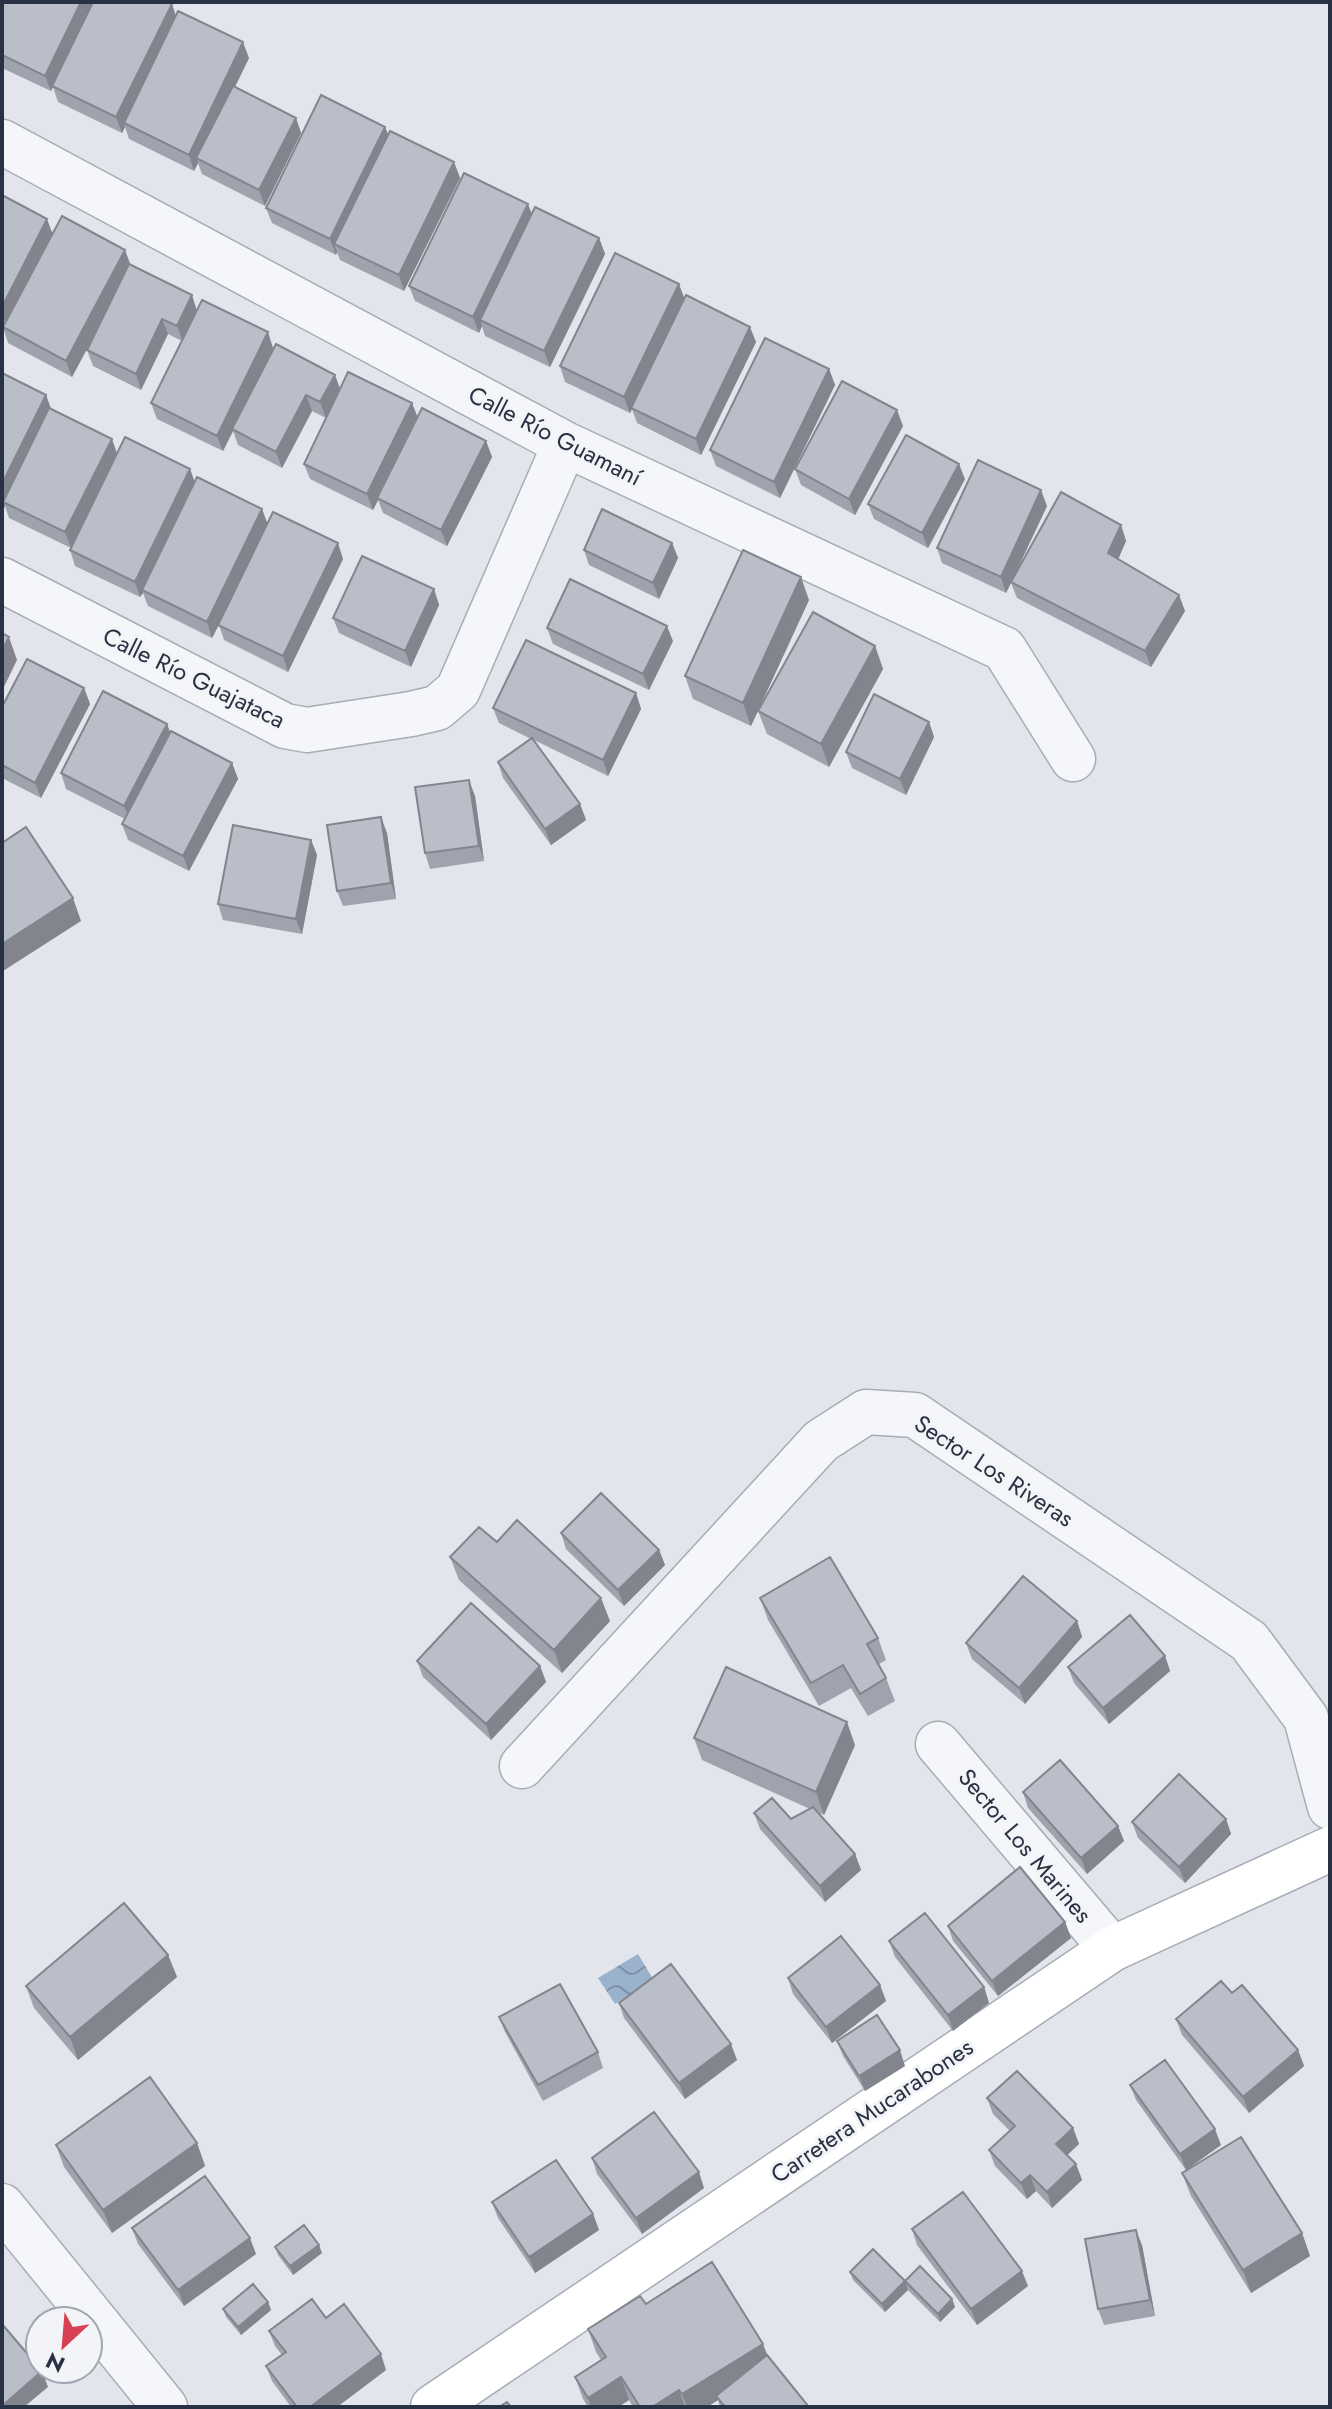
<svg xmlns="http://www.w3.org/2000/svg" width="1332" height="2409" viewBox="0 0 1332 2409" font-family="Jost,sans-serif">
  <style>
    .water { fill: url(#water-waves) }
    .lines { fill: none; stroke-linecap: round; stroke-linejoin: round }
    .street-casing { stroke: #a7acb6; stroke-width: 47 }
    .secondary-casing { stroke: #a7acb6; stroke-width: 47 }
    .street { stroke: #f5f6f9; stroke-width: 44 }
    .secondary { stroke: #fff; stroke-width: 44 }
    .wall { fill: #9fa3ad }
    .shaded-wall { fill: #82858d }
    .building { fill: #b9bec9; stroke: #82858d; stroke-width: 2 }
    .labels { text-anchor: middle; stroke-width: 6; stroke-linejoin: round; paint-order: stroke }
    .street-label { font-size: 24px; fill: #293244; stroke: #f2f4f8 }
  </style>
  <defs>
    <pattern id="water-waves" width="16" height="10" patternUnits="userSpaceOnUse" patternTransform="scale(2)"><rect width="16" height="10" fill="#9bb2cd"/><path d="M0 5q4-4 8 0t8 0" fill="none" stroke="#7e91a8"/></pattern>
  </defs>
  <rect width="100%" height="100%" fill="#e2e5eb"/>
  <path class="water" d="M638 1954 653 1979 615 2004 598 1978Z"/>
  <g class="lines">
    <defs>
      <path id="street" d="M2 142 565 444 1004 649 1073 759
        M2 580 285 726 307 730 411 714 437 708 458 690 565 444
        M938 1744 1112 1949
        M522 1766 821 1441 866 1412 915 1415 1249 1641 1306 1718 1330 1807
        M2 2206 165 2407"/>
      <path id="secondary" d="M433 2407 1112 1949 1330 1849"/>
    </defs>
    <use href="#street" class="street-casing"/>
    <use href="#secondary" class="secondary-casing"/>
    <use href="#street" class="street"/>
    <use href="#secondary" class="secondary"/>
  </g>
  <path class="wall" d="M2 2 172 4 176 16 249 58 235 87 296 118 301 133 265 206 202 174 198 163 194 171 129 139 125 127 122 133 58 102 53 87 51 91 2 68Z
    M385 127 388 134 454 162 460 178 404 291 340 260 337 252 336 255 272 223 266 208Z
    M2 195 53 233 130 265 197 310 273 348 262 372 412 403 417 418 486 441 492 457 447 546 383 513 378 500 373 510 310 479 304 464 326 418 312 411 282 468 238 445 233 431 223 451 157 419 151 403 182 341 168 334 141 390 93 366 87 350 105 315 72 377 8 343 3 327 4 324 2 323Z
    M532 213 599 238 605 254 550 367 485 336 482 326 479 333 415 301 409 286Z
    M684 299 756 342 701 455 637 423 632 409 630 413 565 382 560 366Z
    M829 369 835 385 780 498 716 466 710 450Z
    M2 373 46 395 51 408 112 439 117 453 190 469 195 482 262 509 267 524 343 559 288 672 224 640 219 625 212 638 148 606 143 593 140 597 75 566 70 550 71 548 9 518 5 506 2 512Z
    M903 426 855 515 801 485 795 469Z
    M965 479 928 548 874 519 868 504Z
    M1047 506 1013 579 1121 525 1126 541 1118 559 1185 611 1151 667 1017 598 1011 583 1006 593 942 563 937 548Z
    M672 543 678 558 659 599 589 565 584 550Z
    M434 589 439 605 411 667 339 633 333 618Z
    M809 600 751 726 693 699 685 676Z
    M547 628 673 641 649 690 553 644Z
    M875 646 883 669 829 767 767 734 758 711Z
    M84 688 90 704 41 798 2 778V707Z
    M636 693 641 709 608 776 534 740 580 804 586 820 551 845 503 778 498 762 531 739 499 723 493 708Z
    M929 722 934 737 906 795 852 768 846 752Z
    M167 724 170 733 232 763 238 779 189 871 128 840 122 824 125 819 66 789 61 773Z
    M475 796 484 861 430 869 425 853Z
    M387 833 396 899 343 906 337 891Z
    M311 840 317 855 302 934 223 920 218 904Z
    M561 1533 659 1550 665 1565 624 1606 566 1549Z
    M497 1542 610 1621 562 1673 459 1580 450 1557Z
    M760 1598 878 1638 886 1660 879 1664 886 1678 895 1701 868 1716 851 1688 819 1706 768 1620Z
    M1077 1621 1082 1637 1025 1704 972 1659 966 1643Z
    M1165 1656 1170 1671 1109 1724 1074 1683 1068 1667Z
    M417 1661 540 1666 546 1682 491 1740 423 1677Z
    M694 1738 855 1745 824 1815 817 1812 855 1854 861 1870 825 1902 760 1829 754 1813 791 1819 810 1809 702 1760Z
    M1023 1792 1118 1826 1124 1841 1087 1874 1028 1808Z
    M1226 1819 1231 1834 1185 1883 1138 1838 1132 1822Z
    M1065 1922 1071 1938 998 1996 953 1941 948 1926Z
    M889 1941 984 1987 989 2003 953 2031 895 1957Z
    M168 1955 177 1977 78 2060 34 2008 26 1986Z
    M788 1978 880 1985 886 2001 832 2043 793 1994Z
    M1232 1993 1298 2050 1304 2066 1249 2113 1182 2035 1176 2019Z
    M619 2003 737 2060 685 2099 624 2018Z
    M499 2017 598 2052 603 2068 543 2101 505 2032Z
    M837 2041 905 2066 865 2091 843 2056Z
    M1130 2085 1221 2145 1186 2170 1136 2100Z
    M987 2098 1073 2128 1079 2144 1067 2155 1076 2164 1082 2180 1052 2208 1036 2191 1027 2199 995 2166 989 2150 1010 2131 993 2114Z
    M197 2143 205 2166 112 2233 64 2167 56 2145Z
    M592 2158 704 2188 642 2234 597 2174Z
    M1182 2173 1302 2233 1310 2256 1251 2293 1191 2196Z
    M492 2202 593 2214 599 2230 535 2273 498 2218Z
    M132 2228 256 2254 184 2306 138 2244Z
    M912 2229 1028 2286 977 2325 917 2245Z
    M1142 2245 1155 2316 1104 2325 1098 2309Z
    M275 2247 322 2253 293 2275 278 2255Z
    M850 2272 905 2281 952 2299 955 2307 940 2322 908 2290 885 2312 853 2280Z
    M268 2302 271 2310 241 2335 226 2317 223 2309Z
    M646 2304 768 2357 809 2407H720L718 2400 707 2407H633L629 2400 618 2407H588L583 2399 575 2377 601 2360 596 2352 588 2329Z
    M269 2331 386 2370 337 2407H291L272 2381 266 2366 282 2355 275 2346Z"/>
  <path class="shaded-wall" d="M81 2H94L51 91 45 76Z
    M172 4 177 20 124 123 125 127 122 133 116 117Z
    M243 42 249 58 199 160 196 158 198 163 194 171 189 155Z
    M296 118 301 133 265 206 259 190Z
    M385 127 391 142 334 244 337 252 336 255 330 239Z
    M454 162 460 178 404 291 399 275Z
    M528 204 534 220 480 320 482 326 479 333 473 317Z
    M47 219 53 235 6 325 2 314V307Z
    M599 238 605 254 550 367 544 351Z
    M125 250 131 266 72 377 66 361Z
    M679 284 685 300 630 413 624 397Z
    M192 295 197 311 183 341 177 326Z
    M162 319 168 334 141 390 136 374Z
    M750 327 756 342 701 455 696 439Z
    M268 332 273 348 233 430 232 429 233 431 223 451 217 436Z
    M829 369 835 385 780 498 774 482Z
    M335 375 341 391 326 418 320 402Z
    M46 395 51 410 3 502 5 506 2 512V484Z
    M306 395 312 411 282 468 276 452Z
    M412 403 418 418 377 498 378 500 373 510 367 494Z
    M897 410 903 426 855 515 849 499Z
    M112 439 117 455 71 548 65 532Z
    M486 441 492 457 447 546 441 530Z
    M959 464 965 479 928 548 922 533Z
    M190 469 195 484 142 590 143 593 140 597 135 582Z
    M1041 490 1047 506 1006 593 1001 577Z
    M262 509 268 525 212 638 207 622Z
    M1121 525 1126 541 1114 569 1108 553Z
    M338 543 343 559 288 672 283 656Z
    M672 543 678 558 659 599 653 583Z
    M801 577 809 600 751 726 743 703Z
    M434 589 439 605 411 667 405 651Z
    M1179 595 1185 611 1151 667 1145 651Z
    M667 626 673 641 649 690 643 674Z
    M9 637 17 660 2 691V651Z
    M875 646 883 669 829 767 821 744Z
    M84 688 90 704 41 798 35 783Z
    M636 693 641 709 608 776 603 760Z
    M929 722 934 737 906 795 900 779Z
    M167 724 173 740 130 821 124 806Z
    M232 763 238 779 189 871 183 856Z
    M469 780 475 796 484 861 479 846Z
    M580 804 586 820 551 845 545 829Z
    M381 817 387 833 396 899 391 883Z
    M311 840 317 855 302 934 296 919Z
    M73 898 81 921 3 971 2 944Z
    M659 1550 665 1565 624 1606 618 1590Z
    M601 1598 610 1621 562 1673 554 1650Z
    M1077 1621 1082 1637 1025 1704 1019 1688Z
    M1165 1656 1170 1671 1109 1724 1103 1708Z
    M540 1666 546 1682 491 1740 486 1724Z
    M847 1722 855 1745 824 1815 816 1792Z
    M1226 1819 1231 1834 1185 1883 1179 1867Z
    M1118 1826 1124 1841 1087 1874 1081 1858Z
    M855 1854 861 1870 825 1902 820 1886Z
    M1065 1922 1071 1938 998 1996 992 1981Z
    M168 1955 177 1977 78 2060 70 2037Z
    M880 1985 886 2001 832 2043 826 2027Z
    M984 1987 989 2003 953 2031 948 2015Z
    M731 2044 737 2060 685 2099 679 2083Z
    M900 2050 905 2066 865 2091 859 2076Z
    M1298 2050 1304 2066 1249 2113 1243 2097Z
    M1073 2128 1079 2144 1062 2160 1056 2144Z
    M1215 2129 1221 2145 1186 2170 1180 2154Z
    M197 2143 205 2166 112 2233 103 2210Z
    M1076 2164 1082 2180 1052 2208 1047 2192Z
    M699 2172 704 2188 642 2234 636 2218Z
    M1030 2175 1036 2191 1027 2199 1021 2183Z
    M593 2214 599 2230 535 2273 529 2257Z
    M1136 2230 1142 2245 1155 2316 1150 2300Z
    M1302 2233 1310 2256 1251 2293 1243 2270Z
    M250 2238 256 2254 184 2306 178 2290Z
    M319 2245 322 2253 293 2275 290 2266Z
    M1022 2271 1028 2286 977 2325 971 2309Z
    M905 2281 908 2290 885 2312 882 2304Z
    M952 2299 955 2307 940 2322 938 2314Z
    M268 2302 271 2310 241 2335 238 2327Z
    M763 2344 772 2367 716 2396 718 2400 707 2407H687L682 2394Z
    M381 2354 386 2370 337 2407H310Z
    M42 2371 48 2387 24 2407H2V2406Z
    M621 2377 629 2400 618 2407H591L588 2398Z
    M679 2390 685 2407H652Z"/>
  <path class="building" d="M2 2H81L45 76 2 55Z
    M93 2H166L172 4 116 117 52 86Z
    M178 11 243 42 189 155 124 123Z
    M233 86 296 118 259 190 196 158Z
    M321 95 385 127 330 239 266 208Z
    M390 131 454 162 399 275 334 244Z
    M464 173 528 204 473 317 409 286Z
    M2 195 47 219 2 307Z
    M535 207 599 238 544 351 480 320Z
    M62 216 125 250 66 361 3 327Z
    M615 253 679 284 624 397 560 366Z
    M129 264 192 295 177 326 162 319 136 374 87 350Z
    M686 295 750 327 696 439 631 408Z
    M202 300 268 332 217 436 151 403Z
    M765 338 829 369 774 482 710 450Z
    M276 344 335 375 320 402 306 395 276 452 232 429Z
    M348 372 412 403 367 494 304 464Z
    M2 373 46 395 2 484Z
    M842 381 897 410 849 499 795 469Z
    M49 408 112 439 65 532 3 502Z
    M422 408 486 441 441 530 377 498Z
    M906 435 959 464 922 533 868 504Z
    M125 437 190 469 135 582 70 550Z
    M978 460 1041 490 1001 577 937 548Z
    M197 477 262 509 207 622 142 590Z
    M1061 492 1121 525 1108 553 1179 595 1145 651 1011 582Z
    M602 509 672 543 653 583 584 550Z
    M273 512 338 543 283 656 218 625Z
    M743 550 801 577 743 703 685 676Z
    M362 556 434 589 405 651 333 618Z
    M570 579 667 626 643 674 547 628Z
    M813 612 875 646 821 744 758 711Z
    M2 633 9 637 2 651Z
    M526 640 636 693 603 760 493 708Z
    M27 659 84 688 35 783 2 765V707Z
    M103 691 167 724 124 806 61 773Z
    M874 694 929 722 900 779 846 752Z
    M171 731 232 763 183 856 122 824Z
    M532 738 580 804 545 829 498 762Z
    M469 780 479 846 425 853 415 787Z
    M381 817 391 883 337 891 327 825Z
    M233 825 311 840 296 919 218 904Z
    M26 827 73 898 2 944V843Z
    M601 1493 659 1550 618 1590 561 1533Z
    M517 1520 601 1598 554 1650 450 1557 479 1527 497 1542Z
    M830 1557 878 1638 867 1644 886 1678 860 1694 843 1665 811 1683 760 1598Z
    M1023 1576 1077 1621 1019 1688 966 1643Z
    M471 1603 540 1666 486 1724 417 1661Z
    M1130 1615 1165 1656 1103 1708 1068 1667Z
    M726 1667 847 1722 816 1792 694 1738Z
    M1060 1760 1118 1826 1081 1858 1023 1792Z
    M1179 1774 1226 1819 1179 1867 1132 1822Z
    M772 1798 791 1819 813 1807 855 1854 820 1886 754 1813Z
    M1020 1867 1065 1922 992 1981 948 1926Z
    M124 1903 168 1955 70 2037 26 1986Z
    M925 1913 984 1987 948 2015 889 1941Z
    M841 1936 880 1985 826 2027 788 1978Z
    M671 1964 731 2044 679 2083 619 2003Z
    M1221 1981 1232 1993 1242 1985 1298 2050 1243 2097 1176 2019Z
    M560 1984 598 2052 538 2085 499 2017Z
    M877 2015 900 2050 859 2076 837 2041Z
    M1165 2060 1215 2129 1180 2154 1130 2085Z
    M1017 2071 1073 2128 1056 2144 1076 2164 1047 2192 1030 2175 1021 2183 989 2150 1015 2126 987 2098Z
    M150 2077 197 2143 103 2210 56 2145Z
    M654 2112 699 2172 636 2218 592 2158Z
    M1241 2137 1302 2233 1243 2270 1182 2173Z
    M556 2160 593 2214 529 2257 492 2202Z
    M205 2176 250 2238 178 2290 132 2228Z
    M963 2192 1022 2271 971 2309 912 2229Z
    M304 2225 319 2245 290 2266 275 2247Z
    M1136 2230 1150 2300 1098 2309 1085 2239Z
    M873 2249 905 2281 882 2304 850 2272Z
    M712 2262 763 2344 682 2394 679 2390 652 2407H640L621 2377 588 2398 575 2377 606 2357 588 2329 640 2296 646 2304Z
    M920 2266 952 2299 938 2314 905 2281Z
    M253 2284 268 2302 238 2327 223 2309Z
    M312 2299 326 2318 344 2304 381 2354 310 2407H297L266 2366 286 2352 269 2331Z
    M2 2324 42 2371 2 2406Z
    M767 2355 809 2407H725L716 2396Z
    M507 2402 511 2407H499Z"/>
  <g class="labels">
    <g class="street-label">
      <text transform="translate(555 436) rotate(27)" y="8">Calle Río Guamaní</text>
      <text transform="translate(194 678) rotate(26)" y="8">Calle Río Guajataca</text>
      <text transform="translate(994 1471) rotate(33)" y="8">Sector Los Riveras</text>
      <text transform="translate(1025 1846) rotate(50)" y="8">Sector Los Marines</text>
      <text transform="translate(872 2111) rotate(-34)" y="8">Carretera Mucarabones</text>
    </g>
  </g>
  <rect width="1332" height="2409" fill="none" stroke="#293244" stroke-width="8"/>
  <g transform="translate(64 2345) rotate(206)"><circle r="38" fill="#f2f4f8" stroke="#a2a6b0" stroke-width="2"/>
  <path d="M0-6L14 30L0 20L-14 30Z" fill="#d74153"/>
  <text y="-12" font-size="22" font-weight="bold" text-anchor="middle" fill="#293244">N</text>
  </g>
</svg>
